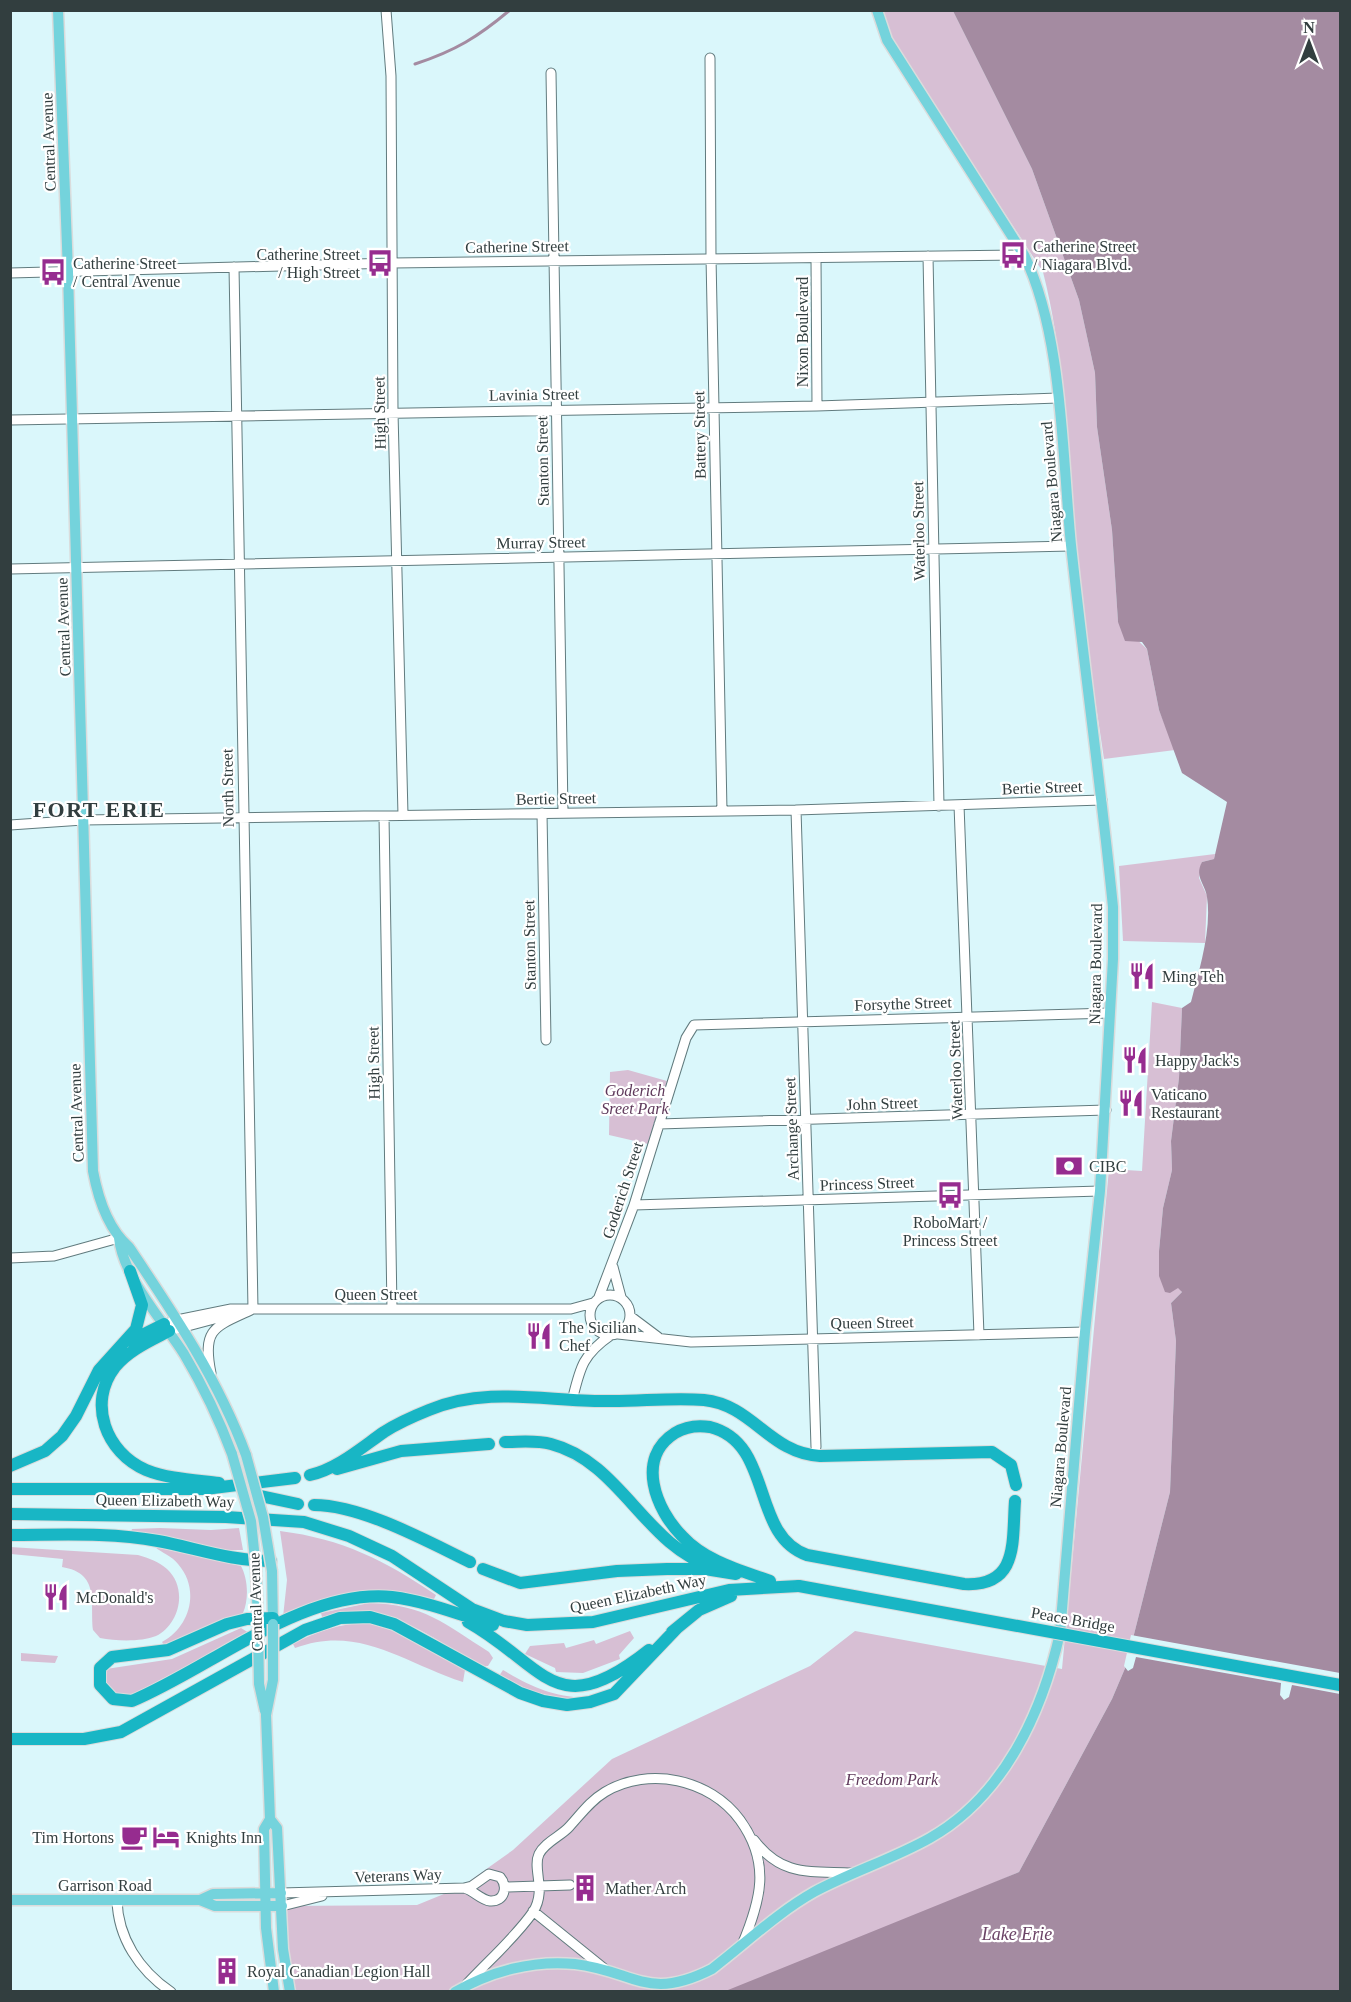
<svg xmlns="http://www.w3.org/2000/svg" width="1351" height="2002" viewBox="0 0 1351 2002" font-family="Georgia,serif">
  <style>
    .green { fill: #d7bfd4 }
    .water { fill: #a48ba1 }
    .pier { fill: #daf7fb }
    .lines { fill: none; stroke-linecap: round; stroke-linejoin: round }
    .stream { stroke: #a48ba1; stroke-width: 3 }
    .minor-casing { stroke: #617b7e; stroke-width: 11 }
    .major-casing { stroke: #dadcdc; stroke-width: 13 }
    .highway-casing { stroke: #dadcdc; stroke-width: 14 }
    .minor { stroke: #fff; stroke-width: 9 }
    .major { stroke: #74d3dc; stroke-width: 10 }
    .highway { stroke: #18b6c5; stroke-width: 12 }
    .major-bridge-casing { stroke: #dadcdc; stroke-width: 13; stroke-linecap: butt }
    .highway-bridge-casing { stroke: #dadcdc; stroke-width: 14; stroke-linecap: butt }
    .major-bridge { stroke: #74d3dc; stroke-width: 10 }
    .highway-bridge { stroke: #18b6c5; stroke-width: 12 }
    .labels { text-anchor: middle; stroke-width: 4.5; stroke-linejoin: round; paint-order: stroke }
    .street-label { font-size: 16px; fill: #323e3f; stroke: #fff }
    .poi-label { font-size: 16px; fill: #323e3f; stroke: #fff; text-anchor: start }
    .park-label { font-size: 16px; font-style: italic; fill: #5e385a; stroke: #fff }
    .water-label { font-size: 18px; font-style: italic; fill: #6b4366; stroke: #fff }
    .district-label { font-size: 22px; font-weight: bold; letter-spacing: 1.5px; fill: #323e3f; stroke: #fff }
  </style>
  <rect width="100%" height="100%" fill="#daf7fb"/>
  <path class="green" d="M883 11H953L1032 169 1079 300 1095 373 1097 427 1112 530 1118 622 1147 649 1159 710 1175 750 1104 759C1093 684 1080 608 1073 533 1066 445 1065 358 1043 272L893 42Z
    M1215 854 1214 859 1202 862 1199 878 1207 896 1205 943 1123 941 1119 866Z
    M1152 1002 1182 1008 1179 1078 1171 1141 1172 1170 1163 1208 1159 1251 1182 1292 1171 1303 1176 1341 1170 1492 1126 1666 1112 1699 1019 1872 744 1991H295L282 1968 286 1906 417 1905 461 1887 513 1850 612 1759 810 1666 855 1631 1062 1669 1109 1169 1142 1171Z
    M628 1070 667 1081 648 1144 609 1135 610 1072Z
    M160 1528 211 1530 239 1528 243 1550H222L161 1535 131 1532 132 1529Z
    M280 1531C343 1539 384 1560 436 1595L434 1599 392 1592 283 1617 287 1580Z
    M10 1547 138 1555C149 1558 159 1562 167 1569 188 1588 180 1624 156 1636 141 1642 116 1641 100 1638L93 1630C90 1602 100 1573 62 1567L63 1559 11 1554Z
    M155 1547 241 1566C248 1579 249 1599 243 1613L164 1645 162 1642C191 1626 200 1589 178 1564 172 1556 162 1553 155 1547Z
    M369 1603C424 1604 445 1624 489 1652L493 1658 488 1666H480C428 1635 386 1599 322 1617L321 1613Z
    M368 1623 400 1633 465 1670 463 1682C404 1663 359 1624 295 1648L293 1644C318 1631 340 1623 368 1623Z
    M241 1628 249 1633 130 1696H119L106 1688V1669L172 1659Z
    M630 1631 634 1638 619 1655 620 1659 583 1673 556 1672 555 1668 525 1654 530 1646 564 1643 566 1648 594 1640 596 1644Z
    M21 1653 58 1656 55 1663 21 1661Z
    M503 1670C531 1687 552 1696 585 1698 553 1701 527 1690 499 1676Z"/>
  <path class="water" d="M953 11H1340V1991L723 1992 1019 1872 1112 1699 1126 1666 1170 1492 1176 1341 1171 1303 1182 1292 1178 1288 1170 1293 1165 1292 1159 1276V1251L1163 1208 1172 1170 1171 1141 1179 1078 1182 1008 1191 1002C1199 970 1212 930 1207 897 1205 883 1194 877 1202 862L1214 859 1227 802 1182 773 1159 710 1147 649 1142 642 1125 641 1118 622 1112 530 1097 427 1095 373 1079 300 1032 169Z"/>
  <path class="pier" d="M1131 1635 1340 1673V1694L1292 1685 1289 1697 1284 1700 1280 1695 1281 1683 1136 1657 1133 1668 1128 1671 1124 1666Z"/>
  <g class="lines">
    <path class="stream" d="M415 64C455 51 478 37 510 10"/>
    <defs>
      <path id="minor" d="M386 10 391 76 393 412 403 815
        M710 58 711 257 722 811
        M551 73 563 812
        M928 256 939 806
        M816 259 817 406
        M234 267 253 1309
        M10 273 393 263 1024 255
        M10 420 817 406 1058 398
        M10 569 1071 546
        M959 805 979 1335
        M796 810 816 1447
        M542 813 546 1040
        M384 816 392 1309
        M10 825 83 820 796 810 1102 800
        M659 1124 1106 1110
        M634 1205 1100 1191
        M10 1258 54 1256 119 1238
        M613 1267 621 1297
        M590 1315a20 20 0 1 1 40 0a20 20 0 1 1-40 0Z
        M599 1297 634 1205 686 1038 694 1025 1110 1013
        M630 1316 658 1337
        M172 1321 231 1309H571L593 1303
        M169 1331 233 1314
        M618 1334 691 1342 1085 1332
        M211 1373C202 1329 214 1327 251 1310
        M572 1401C580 1368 582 1355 611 1335
        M754 1840C782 1877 810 1871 852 1873
        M489 1874 500 1877C508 1886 505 1902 490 1901 481 1900 473 1890 464 1888L472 1886Z
        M505 1887 570 1885
        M281 1893 464 1888
        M117 1900C118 1938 139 1970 171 1992
        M282 1906 322 1896
        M533 1911 606 1970
        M465 1986C487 1962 515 1938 533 1912 547 1890 532 1869 539 1854 545 1842 561 1836 569 1827 581 1814 590 1801 605 1792 649 1766 710 1779 740 1820 771 1863 761 1900 742 1945"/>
      <path id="major" d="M58 10 68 272 93 1171C98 1198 107 1228 129 1247 174 1314 218 1379 246 1455
        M119 1238C123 1277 163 1321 184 1354 203 1386 219 1419 232 1454
        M256 1569 258 1625
        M272 1571 273 1624
        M266 1715 270 1819 277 1828 283 1949 290 1992
        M270 1819 264 1829 266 1928 274 1992
        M10 1900H200L215 1906H282
        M200 1900 213 1894 281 1893
        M455 1992C491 1971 533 1960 575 1964 635 1971 647 2002 712 1969 746 1943 777 1913 814 1892 851 1872 893 1859 930 1838 1004 1796 1042 1713 1060 1633L1085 1332 1100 1191 1113 959V907C1101 786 1084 666 1071 545 1062 456 1063 334 1024 255L887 40 877 10"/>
      <path id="highway" d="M169 1331C150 1341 129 1350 115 1367 87 1403 106 1453 146 1470 168 1479 195 1480 219 1483
        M130 1341 164 1324
        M505 1442C521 1442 536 1440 551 1444 621 1462 645 1546 713 1567
        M10 1466 45 1451 62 1436 76 1416 99 1370 136 1329 142 1305 130 1271
        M337 1469 401 1451 489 1444
        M310 1475C337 1469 361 1448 384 1432 398 1423 414 1416 429 1410 486 1386 544 1401 604 1401 637 1402 671 1397 704 1400 753 1405 769 1453 820 1456L992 1452 1011 1465 1016 1485
        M10 1489H205L295 1478
        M246 1493 298 1504
        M314 1505C361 1505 427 1541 470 1562
        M10 1514 226 1517 304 1522 349 1536 392 1556 472 1609 504 1621 527 1625 593 1622 729 1590 799 1586
        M10 1535C59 1535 110 1532 158 1541 196 1548 230 1561 271 1561
        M483 1569 520 1583 617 1571 667 1569H705L736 1574
        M770 1581C739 1570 705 1561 682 1536 656 1510 635 1458 675 1433 685 1427 698 1425 710 1427 774 1443 750 1535 807 1555L964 1584C1019 1587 1012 1542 1015 1501
        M273 1618 247 1619 227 1624 168 1650 112 1657 100 1668V1685L113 1699 132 1701C211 1668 304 1588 392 1597 426 1601 461 1615 493 1625
        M468 1622C546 1666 555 1725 649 1650
        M672 1632 699 1610 731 1596
        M10 1739H84L121 1732 305 1630 340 1618 370 1617 394 1624 520 1693 543 1701 567 1705 590 1702 614 1694 677 1628"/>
    </defs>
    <use href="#minor" class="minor-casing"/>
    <use href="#major" class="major-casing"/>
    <use href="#highway" class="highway-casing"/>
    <use href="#minor" class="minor"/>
    <use href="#major" class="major"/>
    <use href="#highway" class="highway"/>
    <defs>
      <path id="major-bridge" d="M232 1454 251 1521 256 1569
        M246 1455 263 1517 272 1571
        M258 1628 259 1684 265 1711
        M266 1715 273 1680V1624"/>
      <path id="highway-bridge" d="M799 1586 1340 1685"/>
    </defs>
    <use href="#major-bridge" class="major-bridge-casing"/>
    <use href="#highway-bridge" class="highway-bridge-casing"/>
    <use href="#major-bridge" class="major-bridge"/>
    <use href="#highway-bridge" class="highway-bridge"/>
  </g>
  <defs>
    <symbol id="bus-bare" viewBox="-9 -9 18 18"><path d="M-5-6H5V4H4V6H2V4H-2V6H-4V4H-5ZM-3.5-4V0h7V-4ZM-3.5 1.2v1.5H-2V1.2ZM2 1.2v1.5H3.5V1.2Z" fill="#962c8f" stroke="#fff" stroke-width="2.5" paint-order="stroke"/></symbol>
    <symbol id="restaurant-bare" viewBox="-9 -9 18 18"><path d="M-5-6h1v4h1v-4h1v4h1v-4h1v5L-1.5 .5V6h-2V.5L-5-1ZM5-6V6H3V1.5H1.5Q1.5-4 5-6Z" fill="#962c8f" stroke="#fff" stroke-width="2.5" paint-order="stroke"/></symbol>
    <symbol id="bank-bare" viewBox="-9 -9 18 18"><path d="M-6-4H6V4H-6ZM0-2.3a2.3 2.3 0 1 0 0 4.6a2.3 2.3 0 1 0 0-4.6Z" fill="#962c8f" stroke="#fff" stroke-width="2.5" paint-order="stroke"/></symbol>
    <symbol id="cafe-bare" viewBox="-9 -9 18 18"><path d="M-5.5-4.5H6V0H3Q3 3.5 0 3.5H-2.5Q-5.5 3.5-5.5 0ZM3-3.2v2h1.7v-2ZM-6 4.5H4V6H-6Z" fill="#962c8f" stroke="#fff" stroke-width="2.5" paint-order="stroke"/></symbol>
    <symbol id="hotel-bare" viewBox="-9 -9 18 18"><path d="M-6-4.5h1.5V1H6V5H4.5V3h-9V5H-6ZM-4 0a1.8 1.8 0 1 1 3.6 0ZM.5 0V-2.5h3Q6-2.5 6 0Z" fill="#962c8f" stroke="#fff" stroke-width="2.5" paint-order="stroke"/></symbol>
    <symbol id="building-bare" viewBox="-9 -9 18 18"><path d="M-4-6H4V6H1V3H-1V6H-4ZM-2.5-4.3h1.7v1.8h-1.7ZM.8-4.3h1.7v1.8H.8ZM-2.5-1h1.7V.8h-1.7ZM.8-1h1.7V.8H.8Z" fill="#962c8f" stroke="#fff" stroke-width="2.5" paint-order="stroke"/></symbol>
  </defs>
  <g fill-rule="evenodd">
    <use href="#bus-bare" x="994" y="236" width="38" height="38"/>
    <use href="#bus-bare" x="361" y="244" width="38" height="38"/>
    <use href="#bus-bare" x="34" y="253" width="38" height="38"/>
    <use href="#restaurant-bare" x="1123" y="957" width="38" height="38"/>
    <use href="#restaurant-bare" x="1116" y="1041" width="38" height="38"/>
    <use href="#restaurant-bare" x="1112" y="1084" width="38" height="38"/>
    <use href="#bank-bare" x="1050" y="1147" width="38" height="38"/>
    <use href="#bus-bare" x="931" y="1176" width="38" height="38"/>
    <use href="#restaurant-bare" x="520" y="1317" width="38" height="38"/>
    <use href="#restaurant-bare" x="37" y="1578" width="38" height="38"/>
    <use href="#cafe-bare" x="115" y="1818" width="38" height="38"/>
    <use href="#hotel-bare" x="147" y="1818" width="38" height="38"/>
    <use href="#building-bare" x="566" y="1869" width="38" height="38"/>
    <use href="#building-bare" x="208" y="1952" width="38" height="38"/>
  </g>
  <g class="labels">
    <g class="street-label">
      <text transform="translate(48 142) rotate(-92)" y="6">Central Avenue</text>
      <text transform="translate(517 246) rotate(-1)" y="6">Catherine Street</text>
      <text transform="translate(802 332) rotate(-90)" y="6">Nixon Boulevard</text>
      <text transform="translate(534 394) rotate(-1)" y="6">Lavinia Street</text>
      <text transform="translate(379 413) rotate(-91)" y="6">High Street</text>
      <text transform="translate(699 435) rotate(-91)" y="6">Battery Street</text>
      <text transform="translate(542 461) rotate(-91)" y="6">Stanton Street</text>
      <text transform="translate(1051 482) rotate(-95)" y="6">Niagara Boulevard</text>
      <text transform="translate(918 531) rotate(-91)" y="6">Waterloo Street</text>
      <text transform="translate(541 542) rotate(-1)" y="6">Murray Street</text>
      <text transform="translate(63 627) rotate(-92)" y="6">Central Avenue</text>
      <text transform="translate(1042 787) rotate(-2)" y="6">Bertie Street</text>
      <text transform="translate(227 788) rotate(-91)" y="6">North Street</text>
      <text transform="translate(556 798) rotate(-1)" y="6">Bertie Street</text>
      <text transform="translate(529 945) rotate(-91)" y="6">Stanton Street</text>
      <text transform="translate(1095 964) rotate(-89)" y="6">Niagara Boulevard</text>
      <text transform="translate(903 1003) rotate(-2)" y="6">Forsythe Street</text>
      <text transform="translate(373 1063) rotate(-91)" y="6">High Street</text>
      <text transform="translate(955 1070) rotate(-92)" y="6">Waterloo Street</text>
      <text transform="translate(882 1103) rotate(-2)" y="6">John Street</text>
      <text transform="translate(76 1113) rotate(-92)" y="6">Central Avenue</text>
      <text transform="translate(791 1129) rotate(-92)" y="6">Archange Street</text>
      <text transform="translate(867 1183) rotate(-2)" y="6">Princess Street</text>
      <text transform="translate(622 1190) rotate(-72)" y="6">Goderich Street</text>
      <text x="376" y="1300">Queen Street</text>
      <text transform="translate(872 1322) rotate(-1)" y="6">Queen Street</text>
      <text transform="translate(1060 1447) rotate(-85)" y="6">Niagara Boulevard</text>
      <text transform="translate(165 1500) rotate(1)" y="6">Queen Elizabeth Way</text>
      <text transform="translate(638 1593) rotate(-12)" y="6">Queen Elizabeth Way</text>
      <text transform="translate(255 1602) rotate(-92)" y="6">Central Avenue</text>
      <text transform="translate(1073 1619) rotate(10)" y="6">Peace Bridge</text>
      <text transform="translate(398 1875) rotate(-2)" y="6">Veterans Way</text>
      <text x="105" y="1891">Garrison Road</text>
    </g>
    <g class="poi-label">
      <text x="1033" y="252">Catherine Street<tspan x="1033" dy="18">/ Niagara Blvd.</tspan></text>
      <text x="360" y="260" text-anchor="end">Catherine Street<tspan x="360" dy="18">/ High Street</tspan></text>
      <text x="73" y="269">Catherine Street<tspan x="73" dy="18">/ Central Avenue</tspan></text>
      <text x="1162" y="982">Ming Teh</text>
      <text x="1155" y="1066">Happy Jack's</text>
      <text x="1151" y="1100">Vaticano<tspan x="1151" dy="18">Restaurant</tspan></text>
      <text x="1089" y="1172">CIBC</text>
      <text x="950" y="1228" text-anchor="middle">RoboMart /<tspan x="950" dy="18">Princess Street</tspan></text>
      <text x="559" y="1333">The Sicilian<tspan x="559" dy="18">Chef</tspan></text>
      <text x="76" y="1603">McDonald's</text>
      <text x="114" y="1843" text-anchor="end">Tim Hortons</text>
      <text x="186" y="1843">Knights Inn</text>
      <text x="605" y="1894">Mather Arch</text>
      <text x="247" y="1977">Royal Canadian Legion Hall</text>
    </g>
    <g class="park-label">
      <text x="635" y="1096">Goderich<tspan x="635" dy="18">Sreet Park</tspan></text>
      <text x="892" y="1785">Freedom Park</text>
    </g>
    <g class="water-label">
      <text x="1017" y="1940">Lake Erie</text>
    </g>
    <g class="district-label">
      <text x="99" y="817">FORT ERIE</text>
    </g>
  </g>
  <rect width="1351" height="2002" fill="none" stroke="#323e3f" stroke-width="24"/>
  <g transform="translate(1309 42)" stroke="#ffffff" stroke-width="4.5" paint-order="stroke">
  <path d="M0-4.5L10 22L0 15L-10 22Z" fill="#323e3f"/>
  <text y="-9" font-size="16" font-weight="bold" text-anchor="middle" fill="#323e3f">N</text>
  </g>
</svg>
